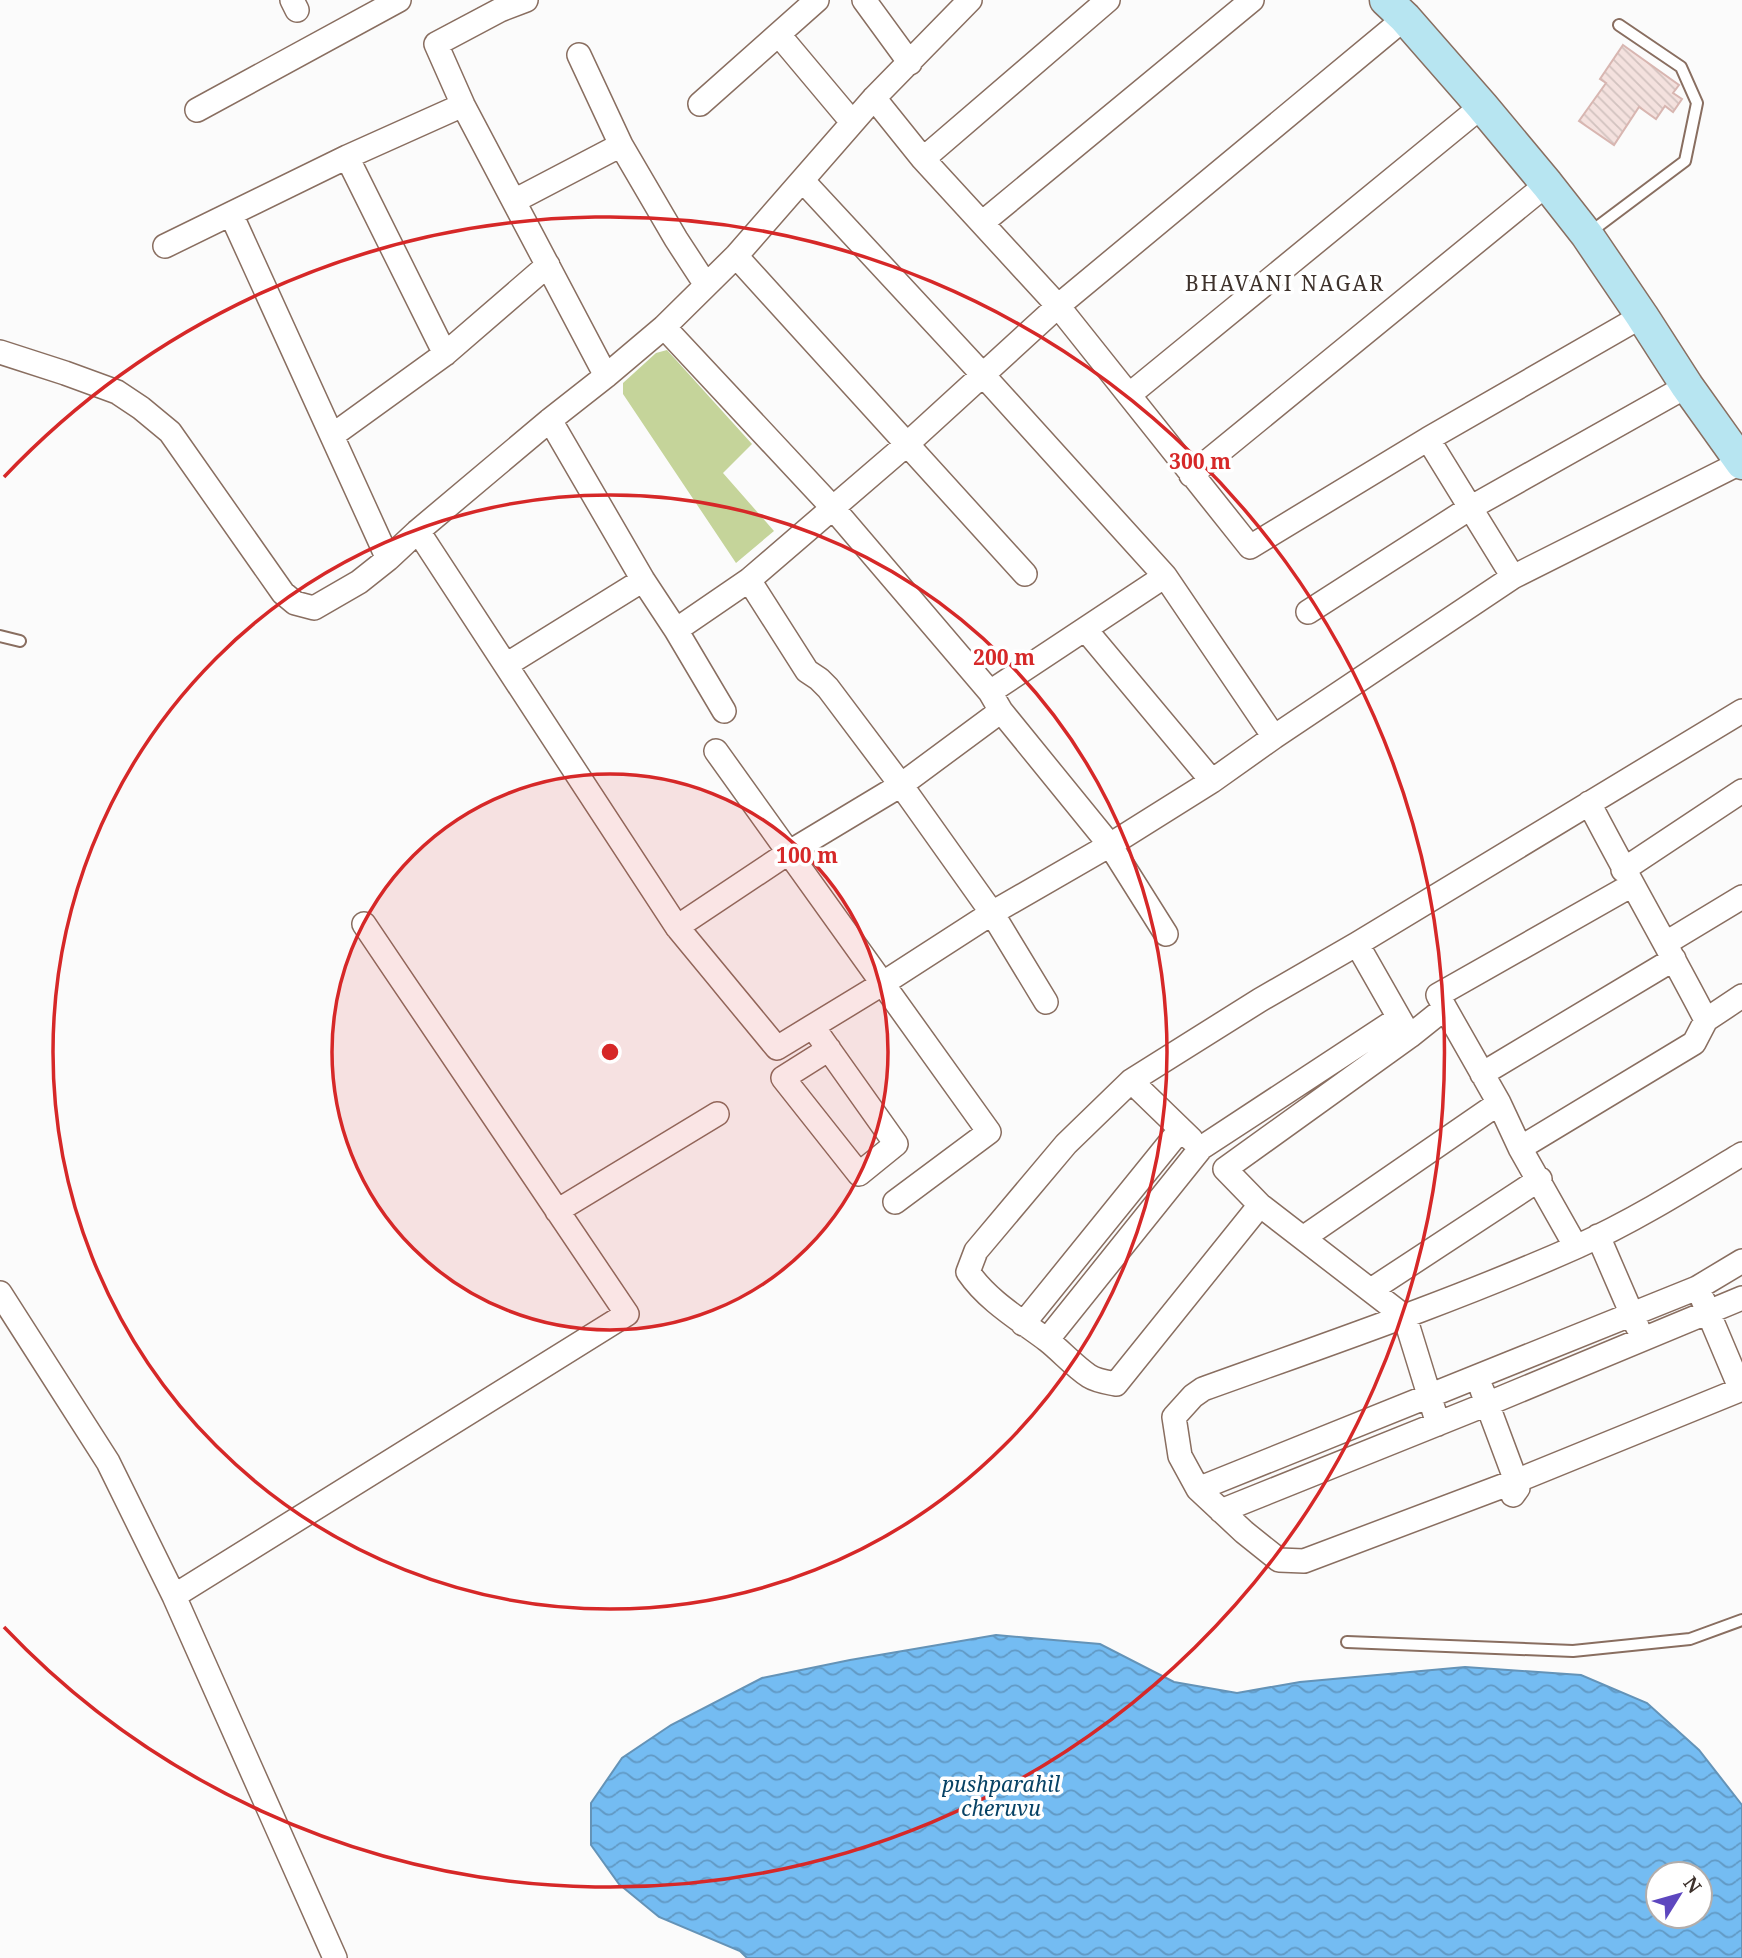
<svg xmlns="http://www.w3.org/2000/svg" width="1742" height="1958" viewBox="0 0 1742 1958" font-family="'Noto Serif',serif">
  <style>
    .green { fill: #c5d49a }
    .water { fill: url(#water-waves); stroke: #6493b7; stroke-width: 2; fill-rule: evenodd }
    .building { fill: url(#building-back-hatch); stroke: #d8b6b1; stroke-width: 2 }
    .lines { fill: none; stroke-linecap: round; stroke-linejoin: round }
    .lane-casing { stroke: #896e60; stroke-width: 14 }
    .street-casing { stroke: #896e60; stroke-width: 26 }
    .secondary-casing { stroke: #896e60; stroke-width: 35 }
    .lane { stroke: #fff; stroke-width: 10 }
    .street { stroke: #fff; stroke-width: 23 }
    .secondary { stroke: #b7e5f1; stroke-width: 32 }
    .ring { fill: none; stroke: #d62828; stroke-width: 3.5 }
    .labels { text-anchor: middle; stroke-width: 7; stroke-linejoin: round; paint-order: stroke }
    .neighbourhood-label { font-size: 21px; letter-spacing: 2px; fill: #3e322c; stroke: #fff }
    .water-label { font-size: 21px; font-style: italic; fill: #074265; stroke: #fff }
    .centre { fill: #d62828; stroke: #fff; stroke-width: 3.5 }
    .ring-label { font-size: 21px; text-anchor: middle; font-weight: bold; fill: #d62828; stroke: #fff; stroke-width: 7; stroke-linejoin: round; paint-order: stroke }
  </style>
  <defs>
    <pattern id="water-waves" width="16" height="10" patternUnits="userSpaceOnUse" patternTransform="scale(1.75)"><rect width="16" height="10" fill="#74bcf2"/><path d="M0 5q4-4 8 0t8 0" fill="none" stroke="#6199c4"/></pattern>
    <pattern id="building-back-hatch" width="6" height="6" patternUnits="userSpaceOnUse" patternTransform="scale(1.75)"><rect width="6" height="6" fill="#f4e1de"/><path d="M-1 5l2 2M0 0l6 6M5-1l2 2" fill="none" stroke="#d2c2bf"/></pattern>
  </defs>
  <rect width="100%" height="100%" fill="#fbfbfb"/>
  <path class="green" d="M667 350 752 444 723 473 774 531 736 563 623 394V383L656 353Z"/>
  <path class="water" d="M996 1635 1100 1644 1174 1682 1237 1693 1300 1682 1465 1667 1581 1675 1647 1703 1699 1750 1742 1805V1958H747L740 1951 659 1917 619 1884 591 1845V1803L622 1758 671 1725 762 1678 850 1660ZM1658 1874H1700V1916H1658Z"/>
  <path class="building" d="M1623 45 1679 85 1673 93 1682 99 1673 112 1665 106 1656 119 1639 107 1614 145 1579 121 1606 83 1600 79Z"/>
  <g class="lines">
    <defs>
      <path id="lane" d="M1589 233 1685 161 1697 103 1681 67 1619 25
        M0 636 20 641
        M1347 1642 1573 1651 1690 1639 1742 1620"/>
      <path id="street" d="M292 0 297 10
        M526 0 500 10 436 44 463 105 606 376
        M864 0 910 63
        M779 35 852 122
        M579 55 621 145 676 239 706 285
        M874 98 923 159 1058 306 1250 547 1428 439 1642 316
        M700 104 817 0
        M197 110 399 0
        M347 157 445 354
        M923 159 1108 0
        M803 181 983 375 1165 576
        M514 201 621 145
        M231 214 388 559
        M982 223 1252 0
        M165 246 347 157 463 105
        M736 256 1025 574
        M664 327 833 508 990 692 1001 711 1110 845 1166 934
        M0 352 65 373 117 392 141 408 170 432 283 593 295 603 314 608 359 582 388 559 418 531 550 420 606 376 664 327 736 256 874 98 970 0
        M1129 395 1482 106
        M550 420 643 580 676 630 724 711
        M333 435 445 354 548 265
        M1428 439 1513 577
        M1191 475 1547 184
        M418 531 677 927 777 1048 882 984 992 913 1110 845 1212 781 1274 737 1513 577 1742 462
        M749 580 807 671 819 679 828 688 901 785 992 913 1046 1002
        M1308 612 1470 508 1687 386
        M1085 629 1212 781
        M676 630 749 580 906 445 1058 306 1405 18
        M506 665 643 580
        M990 692 1165 576 1274 737
        M716 751 989 1132 895 1202
        M1589 803C1627 876 1668 947 1706 1020
        M1623 870 1742 791
        M677 927 788 853 901 785 1001 711
        M1666 943 1742 897
        M1357 944 1406 1030
        M1445 1008 1438 995 1632 885
        M813 1027 896 1144 859 1174 783 1078 829 1049
        M1482 1074 1674 959
        M1131 1081 1191 1139
        M1520 1148 1694 1043 1706 1020 1742 996
        M1742 1154C1688 1187 1634 1221 1576 1247 1454 1301 1328 1344 1203 1389L1193 1396 1174 1417 1180 1456 1198 1489 1244 1532 1279 1560 1304 1561 1516 1481 1742 1389
        M1260 1205 1225 1169 1410 1036 1445 1008 1499 1103 1520 1148 1576 1247
        M557 1211 717 1114
        M1598 1236 1637 1326
        M1303 1238 1499 1103
        M1371 1290 1540 1179
        M0 1293 108 1462 174 1596 335 1958
        M1703 1300 1741 1390
        M1023 1324 1180 1130
        M1047 1340 1201 1148 1399 1018
        M1482 1390 1516 1481 1518 1488 1513 1495
        M1438 1424 1405 1317 1260 1205 1116 1384C1106 1382 1097 1381 1089 1376 1074 1366 1061 1351 1047 1340 1019 1319 988 1301 968 1272L976 1251 1066 1144 1131 1081 1260 1000 1357 944 1742 711
        M1198 1489 1697 1288 1742 1261
        M1221 1511 1487 1404 1742 1298
        M174 1596 627 1314 364 924"/>
      <path id="secondary" d="M1386 0 1405 18 1482 106 1547 184 1587 235 1642 316 1687 386 1742 463"/>
    </defs>
    <use href="#lane" class="lane-casing"/>
    <use href="#street" class="street-casing"/>
    <use href="#secondary" class="secondary-casing"/>
    <use href="#lane" class="lane"/>
    <use href="#street" class="street"/>
    <use href="#secondary" class="secondary"/>
  </g>
  <circle cx="610" cy="1052" r="278" fill="#d62828" fill-opacity=".12"/>
  <g class="ring">
    <circle cx="610" cy="1052" r="278"/>
    <circle cx="610" cy="1052" r="557"/>
    <path d="M4 477A835 835 0 1 1 4 1627"/>
  </g>
  <g class="labels">
    <g class="neighbourhood-label">
      <text x="1285" y="291">BHAVANI NAGAR</text>
    </g>
    <g class="water-label">
      <text x="1001" y="1792">pushparahil<tspan x="1001" dy="24">cheruvu</tspan></text>
    </g>
  </g>
  <circle cx="610" cy="1052" r="10" class="centre"/>
  <g class="ring-label">
    <text x="1200" y="469">300 m</text>
    <text x="1004" y="665">200 m</text>
    <text x="807" y="863">100 m</text>
  </g>
  <g transform="translate(1679 1895) rotate(53)"><circle r="33" fill="#ffffff" stroke="#b2adab" stroke-width="2"/>
  <path d="M0-5L12 26L0 18L-12 26Z" fill="#5d47bf"/>
  <text y="-10" font-size="19" font-weight="bold" text-anchor="middle" fill="#3e322c">N</text>
  </g>
</svg>
